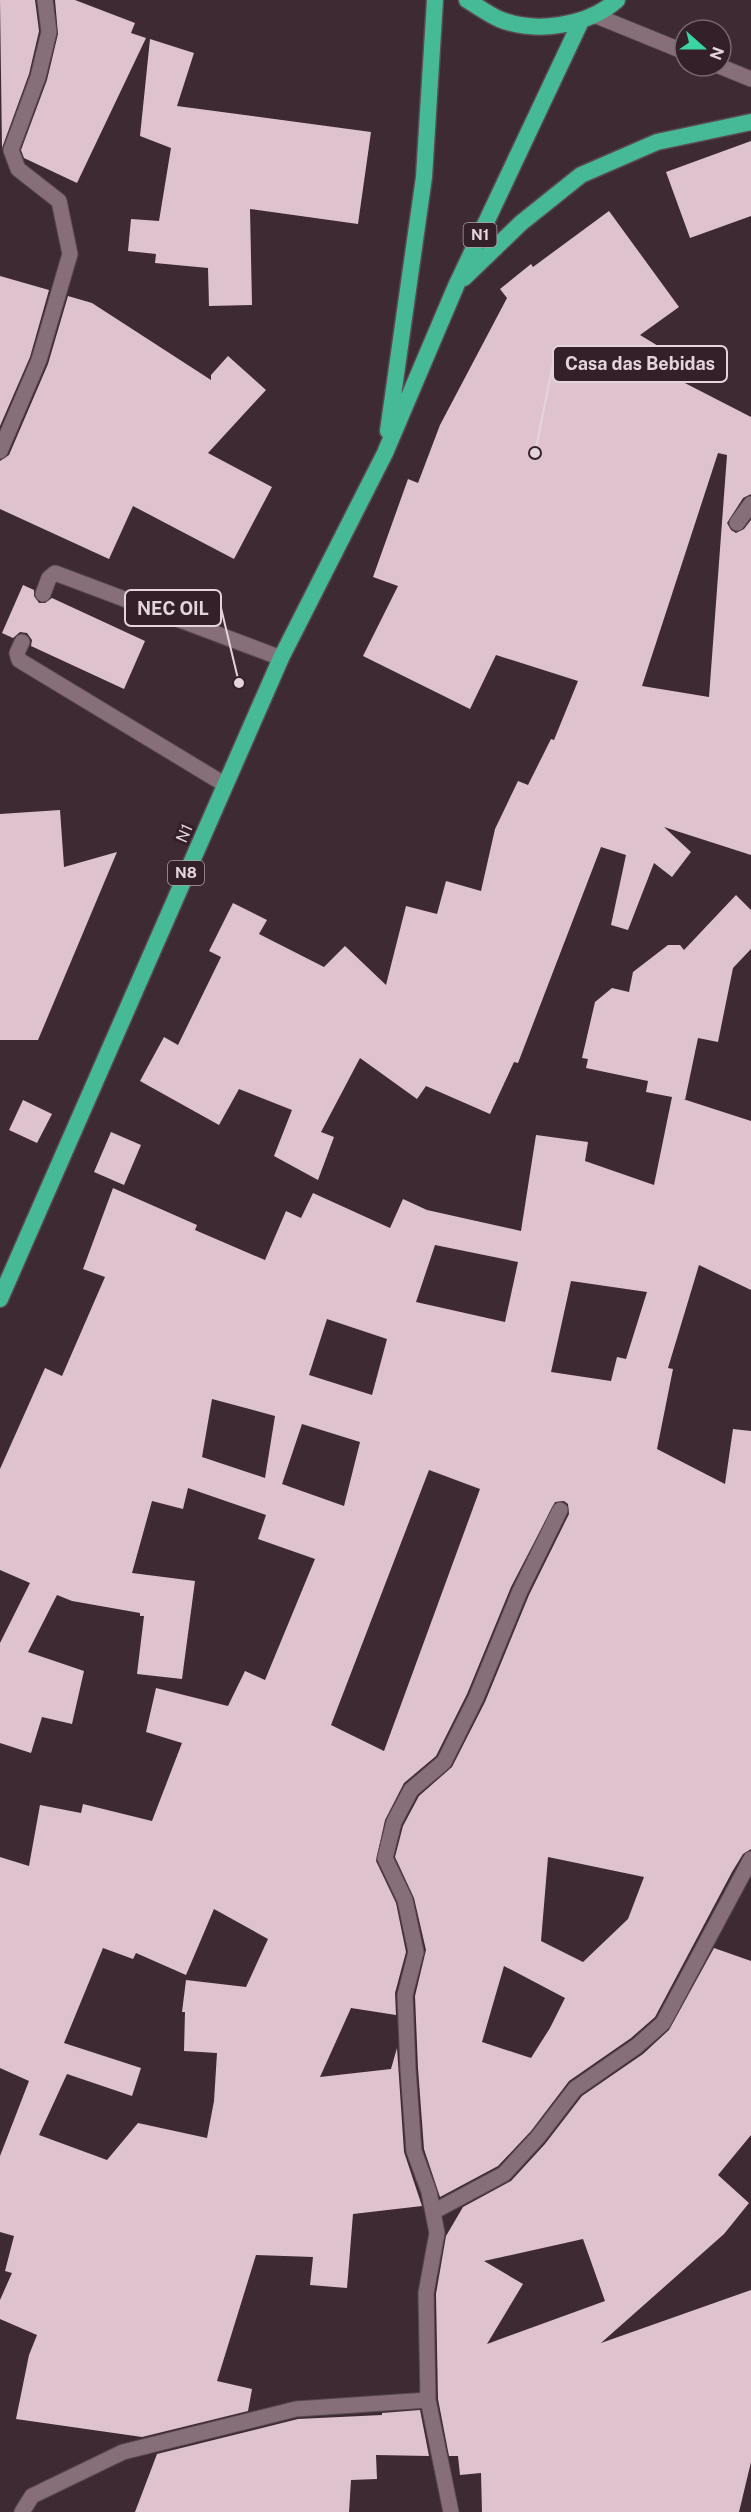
<svg xmlns="http://www.w3.org/2000/svg" width="751" height="2512" viewBox="0 0 751 2512" font-family="'Public Sans',sans-serif">
  <style>
    .building { fill: #dec3cf; fill-rule: evenodd }
    .lines { fill: none; stroke-linecap: round; stroke-linejoin: round }
    .service-casing { stroke: #5a4951; stroke-width: 17 }
    .minor-casing { stroke: #5a4951; stroke-width: 17 }
    .trunk-casing { stroke: #5a4951; stroke-width: 19 }
    .service { stroke: #876f79; stroke-width: 15 }
    .minor { stroke: #876f79; stroke-width: 15 }
    .trunk { stroke: #46ba96; stroke-width: 16 }
    .labels { text-anchor: middle; stroke-width: 6; stroke-linejoin: round; paint-order: stroke }
    .shield { fill: #342029; stroke: #ae9fa6; stroke-width: 1.5 }
    .shield-label { font-size: 15px; font-weight: bold; fill: #e3d5db }
    .street-label { font-size: 16px; fill: #e3d5db; stroke: #342029 }
    .leader { fill: none; stroke: #e3d5db; stroke-width: 2 }
    .callout-dot { fill: #e3d5db; stroke: #342029; stroke-width: 2 }
    .callout { fill: #342029; stroke: #e3d5db; stroke-width: 2 }
    .callout-label { font-size: 18px; text-anchor: middle; font-weight: bold; fill: #e3d5db }
  </style>
  <rect width="100%" height="100%" fill="#3e2a33"/>
  <path class="building" d="M0 0H35L39 31 29 74 2 148Z
    M55 0H75L135 23 131 33 146 38 77 183 24 158 21 150 47 80 58 34Z
    M150 39 194 53 177 106 371 132 358 224 250 209 252 305 209 306 208 268 155 263 156 254 128 251 131 219 159 221 171 148 140 136Z
    M751 141V216L690 238 666 172Z
    M609 211 679 307 640 335 688 364 679 380 751 417V494L743 498 727 523 731 530 736 533 744 529 751 520V855L664 827 691 852 672 877 654 863 628 930 611 925 626 855 601 847 518 1063 514 1062 490 1114 426 1086 417 1099 360 1058 321 1132 334 1137 318 1180 274 1156 292 1110 239 1089 219 1125 140 1081 164 1037 178 1045 221 957 209 951 233 903 267 920 259 934 324 967 345 946 386 985 406 906 437 914 446 881 481 891 495 829 518 781 528 785 551 739 554 740 578 681 496 655 470 709 363 656 398 586 373 577 408 479 418 483 440 425 507 298 500 289 531 264 533 267ZM718 453 727 455 709 697 642 686Z
    M0 276 49 290 30 357 0 426Z
    M68 296 92 303 211 380V375L228 356 266 390 208 453 272 487 234 559 133 506 109 559 0 509V461L9 455 48 364Z
    M23 585 34 590V596L39 603H45L52 598 145 641 124 689 31 646 32 640 27 633 20 632 13 638 2 633Z
    M60 810 64 867 117 852 38 1040H0V814Z
    M736 895 751 910V949L733 968 718 1042 698 1038 685 1100 683 1099 751 1121V1290L699 1265 668 1368 673 1369 657 1449 725 1484 733 1429 751 1431V1849L743 1854 732 1872 655 2017 631 2038 569 2081 531 2131 498 2166 440 2197 424 2149 418 2068 415 1996 426 1950 414 1898 395 1857 403 1826 419 1796 452 1767 485 1702 529 1595 569 1514 568 1504 564 1501 555 1502 511 1587 467 1694 436 1756 404 1783 385 1820 376 1861 396 1903 406 1952 395 1993 396 2015 351 2008 320 2077 391 2069 397 2048 404 2152 422 2206 353 2214 347 2288 310 2285 313 2257 256 2255 217 2381 252 2389 248 2411 142 2437 16 2419 29 2355 37 2335 0 2319V2300L12 2273 5 2271 14 2236 0 2232V2156L29 2081 0 2068V1857L29 1866 40 1805 81 1813 83 1804 152 1821 182 1743 146 1732 156 1688 228 1706 245 1671 265 1680 315 1559 258 1539 266 1515 188 1488 183 1509 152 1501 132 1573 195 1581 182 1679 137 1674 144 1616H140V1613L72 1601 57 1595 28 1652 84 1671 72 1724 42 1717 31 1753 0 1743V1643L30 1583 0 1570V1469L45 1368 62 1376 105 1277 83 1269 113 1188 197 1225 195 1230 265 1260 286 1211 301 1218 313 1193 390 1228 403 1199 427 1210 521 1231 536 1135 588 1142 585 1161 654 1185 672 1097 646 1092 648 1081 586 1068 588 1059 582 1058 595 1002 612 988 629 992 633 972 668 945H680L684 950ZM435 1245 518 1262 505 1322 416 1302ZM571 1281 647 1292 626 1359 617 1357 611 1381 551 1372ZM327 1319 387 1339 372 1395 309 1375ZM212 1399 275 1416 265 1478 202 1457ZM302 1424 360 1442 344 1506 282 1484ZM429 1470 480 1489 384 1751 331 1725ZM548 1857 644 1877 628 1919 583 1962 541 1941ZM214 1909 268 1939 246 1987 186 1980 182 2012H185L184 2051 217 2053 214 2101 207 2138 138 2123 107 2160 39 2135 67 2074 132 2096 141 2068 64 2043 103 1948 133 1959 136 1953 186 1975ZM504 1966 565 1998 550 2028 531 2058 482 2042Z
    M23 1100 52 1114 37 1143 9 1130Z
    M111 1132 141 1145 124 1185 94 1172Z
    M714 1948 751 1961V2135L718 2175 749 2203 724 2234 601 2343 751 2290V2462L739 2512H482L481 2473 460 2475 458 2456H449L438 2399 436 2294 446 2236 463 2207 511 2181 545 2144 582 2096 643 2054 669 2030ZM583 2239 605 2301 487 2344 523 2284 484 2261Z
    M420 2410 429 2456 376 2455 377 2479 351 2480 349 2512H135L157 2454 298 2419 382 2415V2413Z"/>
  <g class="lines">
    <defs>
      <path id="service" d="M43 594 49 578 55 573 281 658
        M22 642 17 653 19 660 224 784"/>
      <path id="minor" d="M594 15 685 52
        M719 66 751 79
        M0 451 39 360 70 254 59 201 18 169 11 150 38 77 49 32 45 0
        M737 523 751 504
        M433 2212 504 2174 538 2137 575 2089 637 2046 663 2023 751 1859
        M428 2400 451 2512
        M22 2512 32 2496 123 2452 296 2409 428 2400 426 2293 437 2233 429 2192 414 2151 408 2069 405 1995 416 1952 405 1900 385 1858 394 1822 411 1790 444 1762 476 1698 520 1591 560 1510"/>
      <path id="trunk" d="M467 0C477 6 488 14 499 19 535 34 588 26 617 0
        M464 278 521 223 581 175 657 142 751 122
        M388 431 424 177 435 0
        M0 1299 281 658 385 453 456 286 581 21"/>
    </defs>
    <use href="#service" class="service-casing"/>
    <use href="#minor" class="minor-casing"/>
    <use href="#trunk" class="trunk-casing"/>
    <use href="#service" class="service"/>
    <use href="#minor" class="minor"/>
    <use href="#trunk" class="trunk"/>
  </g>
  <g class="labels">
    <g class="shield">
      <rect x="463.5" y="223" width="33" height="24" rx="4.5"/>
      <rect x="168" y="861" width="36" height="24" rx="4.5"/>
    </g>
    <g class="shield-label">
      <text x="480" y="240">N1</text>
      <text x="186" y="878">N8</text>
    </g>
    <g class="street-label">
      <text transform="translate(184 833) rotate(-66)" y="6">N1</text>
    </g>
  </g>
  <path class="leader" d="M535 453L553 364M239 683L221 608"/>
  <g class="callout-dot">
    <circle cx="535" cy="453" r="6"/>
    <circle cx="239" cy="683" r="6"/>
  </g>
  <g class="callout">
    <rect x="553" y="346" width="174" height="36" rx="6"/>
    <rect x="125" y="590" width="96" height="36" rx="6"/>
  </g>
  <g class="callout-label">
    <text x="640" y="370">Casa das Bebidas</text>
    <text x="173" y="615">NEC OIL</text>
  </g>
  <g transform="translate(703 48) rotate(111)"><circle r="28" fill="#342029" stroke="#7a6870" stroke-width="1.5"/>
  <path d="M0-4.5L10 22L0 15L-10 22Z" fill="#3dd4a3"/>
  <text y="-9" font-size="16" font-weight="bold" text-anchor="middle" fill="#e3d5db">N</text>
  </g>
</svg>
